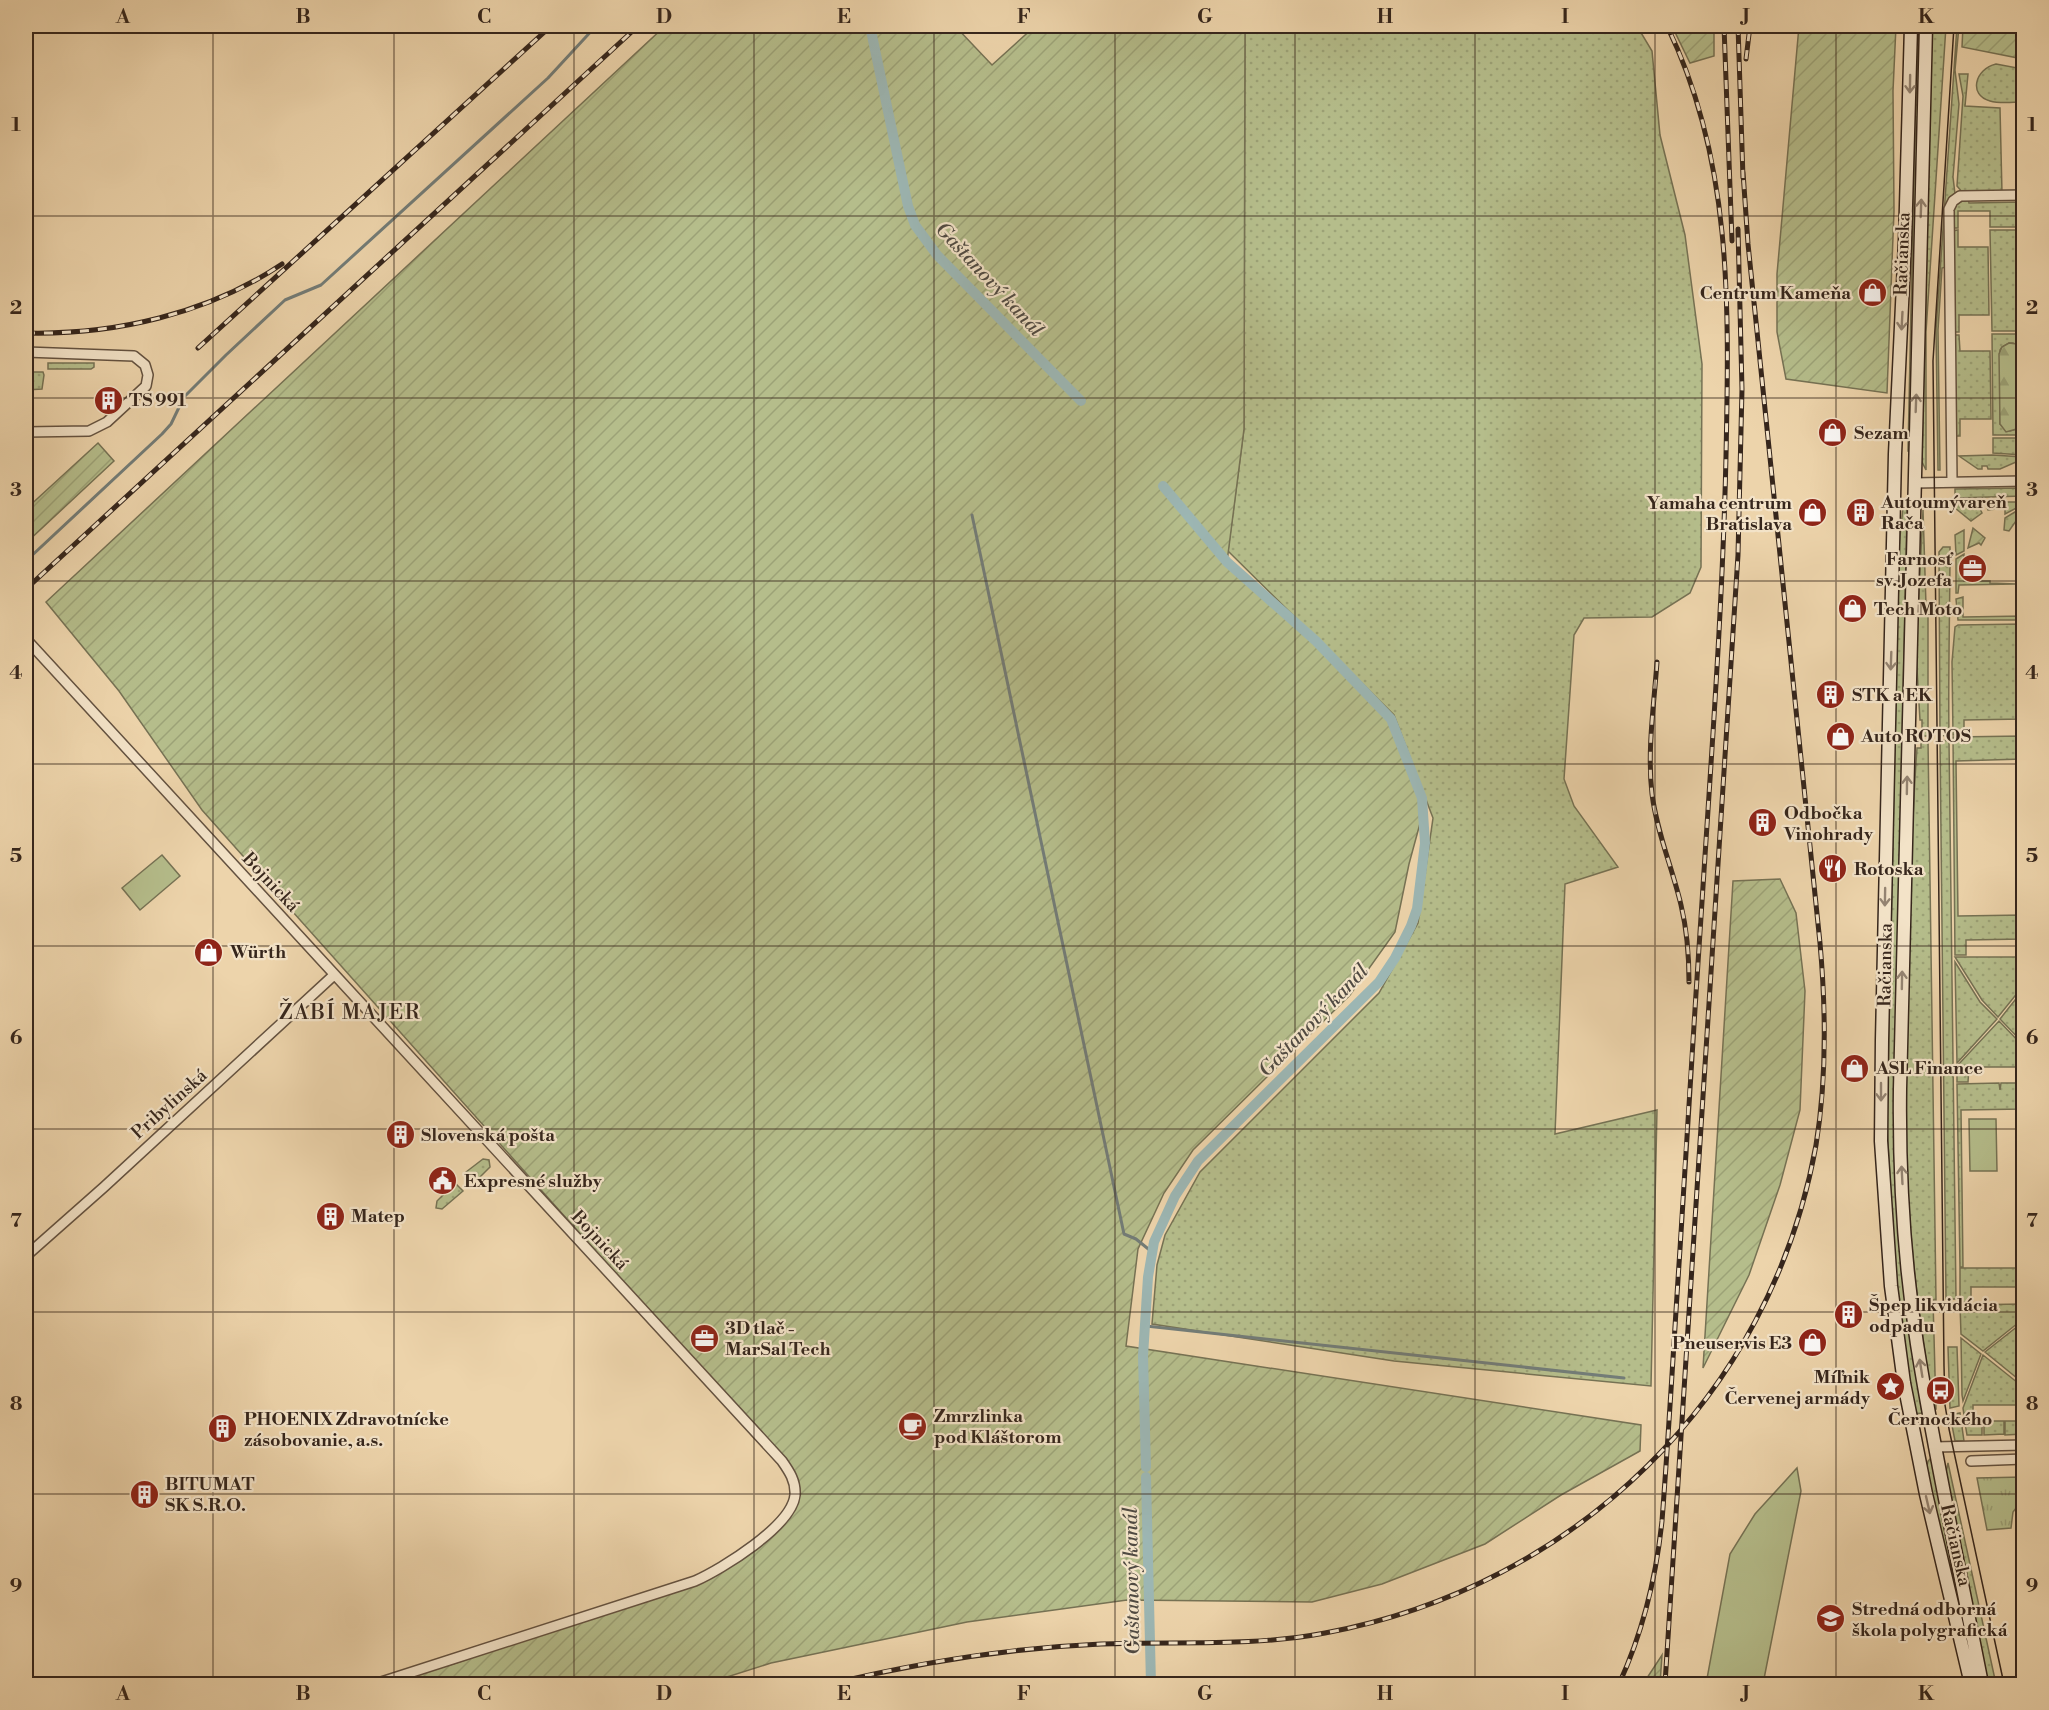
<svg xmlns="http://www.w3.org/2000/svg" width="2049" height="1710" viewBox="0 0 2049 1710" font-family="'Libre Bodoni',serif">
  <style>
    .grass { fill: url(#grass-dots); stroke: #767254; stroke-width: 1.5; fill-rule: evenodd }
    .forest { fill: url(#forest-firs); stroke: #767254; stroke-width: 1.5 }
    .park { fill: url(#park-tufts); stroke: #767254; stroke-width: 1.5 }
    .garden { fill: url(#garden-furrows); stroke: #767254; stroke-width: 1.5 }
    .pitch { fill: #b5bd8b; stroke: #767254; stroke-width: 1.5 }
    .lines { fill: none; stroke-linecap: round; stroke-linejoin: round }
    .stream { stroke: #737c77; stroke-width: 3 }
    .canal { stroke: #9cb6b3; stroke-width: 10 }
    .minor-casing { stroke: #645240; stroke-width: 12 }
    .secondary-casing { stroke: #36261c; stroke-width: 15 }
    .minor { stroke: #f3e3c8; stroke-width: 9 }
    .secondary { stroke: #f3e3c8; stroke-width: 12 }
    .tram { stroke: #36261c; stroke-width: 1.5 }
    .rail-casing { stroke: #36261c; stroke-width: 5 }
    .rail { stroke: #f3e3c8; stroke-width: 3; stroke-dasharray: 9; stroke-linecap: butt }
    .oneway { stroke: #948472 }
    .grid { fill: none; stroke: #36261c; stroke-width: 1.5; stroke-opacity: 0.55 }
    .labels { text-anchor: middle; stroke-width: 4.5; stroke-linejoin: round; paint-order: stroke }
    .street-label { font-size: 18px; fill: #36261c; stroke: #f3e3c8 }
    .poi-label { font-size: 18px; font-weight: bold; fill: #36261c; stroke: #f3e3c8; text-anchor: start }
    .water-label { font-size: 20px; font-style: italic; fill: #504a42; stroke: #f3e3c8 }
    .quarter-label { font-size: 21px; letter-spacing: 1.5px; fill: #36261c; stroke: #f3e3c8 }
    .neatline { fill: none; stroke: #36261c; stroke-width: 2 }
    .grid-label { font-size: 20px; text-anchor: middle; font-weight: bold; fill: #36261c }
  </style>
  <defs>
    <pattern id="grass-dots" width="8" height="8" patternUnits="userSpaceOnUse" patternTransform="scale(1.5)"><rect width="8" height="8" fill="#b5bd8b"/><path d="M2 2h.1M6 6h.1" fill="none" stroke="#9ca277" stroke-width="1.8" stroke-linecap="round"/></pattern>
    <pattern id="forest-firs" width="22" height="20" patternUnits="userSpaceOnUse" patternTransform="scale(1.5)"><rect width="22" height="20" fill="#b5bd8b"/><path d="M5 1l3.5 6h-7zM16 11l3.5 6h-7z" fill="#9ca277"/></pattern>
    <pattern id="park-tufts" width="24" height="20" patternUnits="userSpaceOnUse" patternTransform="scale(1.5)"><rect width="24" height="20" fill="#b5bd8b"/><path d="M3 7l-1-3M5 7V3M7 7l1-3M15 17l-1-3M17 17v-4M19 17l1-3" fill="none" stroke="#9ca277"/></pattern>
    <pattern id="garden-furrows" width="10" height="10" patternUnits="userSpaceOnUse" patternTransform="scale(1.5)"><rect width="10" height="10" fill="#b5bd8b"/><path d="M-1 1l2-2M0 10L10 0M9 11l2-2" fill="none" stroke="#9ca277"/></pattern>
  </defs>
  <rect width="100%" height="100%" fill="#edd4ab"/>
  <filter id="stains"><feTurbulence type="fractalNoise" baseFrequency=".00333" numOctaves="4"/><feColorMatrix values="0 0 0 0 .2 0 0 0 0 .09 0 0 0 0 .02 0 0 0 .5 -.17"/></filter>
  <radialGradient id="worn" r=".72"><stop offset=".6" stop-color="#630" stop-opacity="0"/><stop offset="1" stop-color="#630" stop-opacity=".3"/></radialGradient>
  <path class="grass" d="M1245 26H1637L1652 51 1660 135 1685 235 1702 364 1701 567 1690 593 1652 617 1584 618 1574 635 1564 779 1574 806 1618 867 1565 884 1555 1134 1657 1110 1651 1386 1394 1361 1152 1324 1157 1265 1165 1235 1200 1172 1379 993 1418 923 1433 818 1394 715 1228 551 1244 429Z
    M1917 26H1920L1910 451H1908Z
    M1932 26H1946L1926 332V470L1922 462Z
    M1957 26H1959L1955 70 1959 104 1953 177 1955 194 1946 267 1942 268 1938 330 1940 470H1938L1936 330Z
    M1996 64 2023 69V102C2013 102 2000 104 1990 101 1968 95 1975 69 1996 64Z
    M1959 74H1968L1965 106 2000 108 2002 193H1963L1957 186 1963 96Z
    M1968 198 1969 203 2023 202V227H1990V211H1958V228H1952C1953 209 1950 206 1968 198Z
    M1958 230V247H1988L1989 315H1959V332H1953L1952 231Z
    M1990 230H2023V331H1992Z
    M1992 334H2023V435H1993ZM2009 343H2013L2022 350V353L2023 424 2020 428 2010 431 2000 424V350L2002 347Z
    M1953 335H1959L1960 351H1990L1991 419H1960V436H1955Z
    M48 363H94V367L91 369H48Z
    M26 372H43L44 375 42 389 26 390Z
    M1993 438H2023V455L1993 453Z
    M1993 455 2023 457V459L2000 469H1988L1987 466H1982V469H1978L1959 456Z
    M2023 488V496L1955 498V489Z
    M1977 502 1982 513 1971 521 1955 508 1956 503Z
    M1985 502H2023L2024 504 2005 514V508L1988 510Z
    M2023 507V511L2009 531 2004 530 2005 518Z
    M1903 508 1907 509 1894 1124 1895 1176 1908 1319 1922 1413 1915 1414 1905 1352 1895 1271 1887 1124 1899 546Z
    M1923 510 1926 605 1928 606V736H1922V720H1920L1916 652Z
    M1964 530V551L1956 555 1955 535Z
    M1943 547H1950C1950 610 1948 672 1949 735L1940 736 1939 552Z
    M1964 554V581H1990V583L2016 584 1959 585 1958 593H1956V559Z
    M1963 597V617L2023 616V620H1958L1956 599Z
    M2023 624V719L1964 720V735H1953L1952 662 1955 627 1958 625Z
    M2023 736V759L1956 761 1958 916 2023 915V939L1966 940V955H1955L1953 737Z
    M1928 740 1936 1300H1933L1936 1409H1934C1918 1317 1907 1224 1905 1129 1904 1072 1907 1014 1908 957 1910 887 1912 817 1917 748H1921V741Z
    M1940 740 1949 741 1956 1299H1946Z
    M1955 957H2023V986L1998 1017 1982 1000Z
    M1955 962 1980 1002 1997 1019 1957 1063Z
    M2023 990V1043L2000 1019Z
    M1999 1021 2023 1046V1067H1969L1968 1082H1957V1066Z
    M1999 1083 2000 1090 2001 1083H2023V1109L1961 1110 1963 1267H1960L1957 1084Z
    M483 1159 489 1160 490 1167 475 1182 466 1172Z
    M455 1183 463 1191 442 1209 436 1208 437 1201Z
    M1960 1268H2023V1287H1971V1302H1960Z
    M2023 1304V1319L1983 1351 1961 1334 1960 1305Z
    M2023 1322V1383L1985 1352Z
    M1961 1338 1981 1354 1963 1401 1962 1395Z
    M1948 1347H1957L1959 1406 1950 1408Z
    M1983 1355 2023 1387V1405H1973V1420L1964 1415 1963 1408Z
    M1960 1413 1964 1441H1955L1950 1415Z
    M1964 1417 1973 1422H1982V1435H1967Z
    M1984 1421H2004V1434L1984 1435Z
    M2005 1421H2023V1434L2005 1435Z
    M1931 1458 1968 1645 1926 1471 1928 1461Z
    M1948 1463 1996 1684H1988L1946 1479V1472Z"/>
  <path class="forest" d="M2009 343 2017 344 2022 350 2023 424 2020 428 2006 432 2000 424 1999 354 2002 347Z"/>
  <path class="park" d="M2023 1477V1499L2013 1512 2011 1528 1987 1530 1977 1478Z"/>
  <path class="garden" d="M665 26H955L992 65 1035 26H1245L1244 429 1227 562 1316 641 1391 719 1425 805 1409 864 1395 932 1350 995 1193 1150 1164 1193 1138 1249 1126 1346 1641 1425 1640 1451 1561 1495 1485 1544 1382 1584 1312 1602 1127 1600 967 1622 771 1663 705 1684H384L453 1664 718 1574 793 1508 790 1469 202 810 119 691 46 602Z
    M1672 26H1714V56L1690 63Z
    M1799 26H1896L1893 91 1894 211 1887 393 1786 379 1777 332V274Z
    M1963 26H2023V59L1962 47Z
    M98 443 114 461 26 543V509Z
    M1973 528 1985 538 1981 545 1979 543 1968 548Z
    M1780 879 1796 913 1805 991 1800 1110 1780 1185 1749 1275 1703 1368 1733 881Z
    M1662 1655 1660 1684H1643Z"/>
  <path class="pitch" d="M162 855 180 876 140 910 122 888Z
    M1969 1119H1996L1997 1171H1970Z
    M1797 1468 1801 1491 1763 1684H1706L1730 1554 1755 1514Z"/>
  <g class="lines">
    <path class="stream" d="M972 515 1124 1234 1136 1239 1152 1252
      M26 561 162 434 171 424 184 397 226 355 285 300 321 285 548 78 596 26
      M1146 1326 1624 1378"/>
    <path class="canal" d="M870 26 908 206 915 225 937 255 1081 401
      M1146 1467 1143 1356 1148 1277 1154 1242 1175 1196 1198 1161 1379 982 1395 958 1411 926 1417 909 1425 843 1422 798 1391 719 1316 641 1227 562 1163 486
      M1146 1477 1151 1684"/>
    <defs>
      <path id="minor" d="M26 352 134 356 145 365 148 375 146 386 107 422 89 431 26 432
        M1952 482 1949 209 1953 201 1960 196 2024 195
        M1914 483 2024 481
        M26 639 782 1461C789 1471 796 1481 795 1495 792 1526 722 1569 695 1581L375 1684
        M26 1256 104 1187 334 975
        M1935 1447 2024 1445
        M1971 1461 2024 1459"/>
      <path id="secondary" d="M1911 26 1905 241 1895 454 1882 1040 1881 1141 1891 1286 1904 1383 1926 1494 1971 1684
        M1926 26 1900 1089C1899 1173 1904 1260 1917 1344 1935 1458 1960 1571 1982 1684"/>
    </defs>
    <use href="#minor" class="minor-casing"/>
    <use href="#secondary" class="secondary-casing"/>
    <use href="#minor" class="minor"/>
    <use href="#secondary" class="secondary"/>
    <path class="tram" d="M1954 26 1933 361 1944 1366 1945 1405 1949 1429 2004 1684"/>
    <defs>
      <path id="rail" d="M1724 26 1732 241
        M1738 26 1743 178
        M1746 59 1750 26
        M26 333C114 335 208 314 282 264
        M198 348 551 26
        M26 589 638 26
        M1657 662C1654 705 1647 751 1652 794 1657 833 1672 867 1681 905 1687 930 1689 956 1689 982
        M830 1684C920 1662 1009 1648 1101 1644 1176 1641 1251 1647 1325 1633 1574 1587 1771 1397 1816 1145 1827 1078 1826 1011 1820 943L1748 244 1743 172
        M1619 1684C1643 1632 1656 1578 1662 1521 1669 1430 1674 1339 1680 1249 1687 1123 1696 997 1704 871 1713 733 1723 594 1726 456 1729 308 1733 161 1667 26
        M1665 1684 1738 555 1742 389 1738 229"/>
    </defs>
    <use href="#rail" class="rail-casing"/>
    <use href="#rail" class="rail"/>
  </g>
  <defs><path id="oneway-shaft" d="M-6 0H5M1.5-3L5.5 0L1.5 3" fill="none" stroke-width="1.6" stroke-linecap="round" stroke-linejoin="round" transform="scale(1.5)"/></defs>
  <g class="oneway">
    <use href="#oneway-shaft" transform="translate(1910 84) rotate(91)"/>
    <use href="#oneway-shaft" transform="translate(1921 208) rotate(-88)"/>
    <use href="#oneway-shaft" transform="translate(1902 321) rotate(93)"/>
    <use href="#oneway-shaft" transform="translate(1916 403) rotate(-88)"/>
    <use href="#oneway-shaft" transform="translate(1891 661) rotate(92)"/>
    <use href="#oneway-shaft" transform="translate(1907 785) rotate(-89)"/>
    <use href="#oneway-shaft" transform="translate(1885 897) rotate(91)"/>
    <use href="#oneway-shaft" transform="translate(1902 980) rotate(-89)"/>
    <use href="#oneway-shaft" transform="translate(1881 1092) rotate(90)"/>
    <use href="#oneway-shaft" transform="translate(1902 1175) rotate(-93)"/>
    <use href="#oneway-shaft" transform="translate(1921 1368) rotate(-99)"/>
    <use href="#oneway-shaft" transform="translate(1928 1505) rotate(77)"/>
  </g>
  <path class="grid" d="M213 26V1684M394 26V1684M574 26V1684M754 26V1684M934 26V1684M1115 26V1684M1295 26V1684M1475 26V1684M1655 26V1684M1836 26V1684M26 216H2024M26 398H2024M26 581H2024M26 764H2024M26 946H2024M26 1129H2024M26 1312H2024M26 1494H2024"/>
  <defs>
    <symbol id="shop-disc" viewBox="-11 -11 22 22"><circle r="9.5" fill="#8f2418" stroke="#f3e3c8"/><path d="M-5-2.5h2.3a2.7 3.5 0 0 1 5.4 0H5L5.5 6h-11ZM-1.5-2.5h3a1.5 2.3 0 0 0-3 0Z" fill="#fff"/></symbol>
    <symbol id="building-disc" viewBox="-11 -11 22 22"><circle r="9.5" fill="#8f2418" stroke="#f3e3c8"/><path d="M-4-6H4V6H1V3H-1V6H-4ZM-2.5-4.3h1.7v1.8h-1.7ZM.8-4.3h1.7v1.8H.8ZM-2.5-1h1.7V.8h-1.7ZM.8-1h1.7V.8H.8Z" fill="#fff"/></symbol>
    <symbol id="office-disc" viewBox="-11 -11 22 22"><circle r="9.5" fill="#8f2418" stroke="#f3e3c8"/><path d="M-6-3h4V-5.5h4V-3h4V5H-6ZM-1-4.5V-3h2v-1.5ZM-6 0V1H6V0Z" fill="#fff"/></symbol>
    <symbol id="restaurant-disc" viewBox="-11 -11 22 22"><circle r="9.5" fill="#8f2418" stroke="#f3e3c8"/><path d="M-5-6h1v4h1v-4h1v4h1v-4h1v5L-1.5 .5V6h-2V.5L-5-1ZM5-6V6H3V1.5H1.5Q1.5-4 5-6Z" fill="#fff"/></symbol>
    <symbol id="civic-disc" viewBox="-11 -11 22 22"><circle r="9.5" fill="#8f2418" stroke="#f3e3c8"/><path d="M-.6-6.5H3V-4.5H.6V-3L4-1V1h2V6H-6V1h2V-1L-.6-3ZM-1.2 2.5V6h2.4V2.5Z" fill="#fff"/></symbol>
    <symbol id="sight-disc" viewBox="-11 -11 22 22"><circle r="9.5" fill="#8f2418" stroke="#f3e3c8"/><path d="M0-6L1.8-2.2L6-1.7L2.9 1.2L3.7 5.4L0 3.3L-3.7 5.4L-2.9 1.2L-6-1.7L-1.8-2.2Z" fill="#fff"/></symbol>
    <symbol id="bus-disc" viewBox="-11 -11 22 22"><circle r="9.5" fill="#8f2418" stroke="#f3e3c8"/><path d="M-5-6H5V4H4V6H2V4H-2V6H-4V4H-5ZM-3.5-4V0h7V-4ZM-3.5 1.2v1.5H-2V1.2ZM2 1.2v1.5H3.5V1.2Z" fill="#fff"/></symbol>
    <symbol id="cafe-disc" viewBox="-11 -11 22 22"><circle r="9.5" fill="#8f2418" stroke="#f3e3c8"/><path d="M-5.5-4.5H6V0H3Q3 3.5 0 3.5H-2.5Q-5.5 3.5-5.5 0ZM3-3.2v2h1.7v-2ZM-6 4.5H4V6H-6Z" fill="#fff"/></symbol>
    <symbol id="school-disc" viewBox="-11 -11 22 22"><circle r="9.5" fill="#8f2418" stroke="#f3e3c8"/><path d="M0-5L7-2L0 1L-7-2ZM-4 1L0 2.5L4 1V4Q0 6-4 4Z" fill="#fff"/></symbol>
  </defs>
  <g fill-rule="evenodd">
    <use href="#shop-disc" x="1856" y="276" width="33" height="33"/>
    <use href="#building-disc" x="92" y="384" width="33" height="33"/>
    <use href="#shop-disc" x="1816" y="416" width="33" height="33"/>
    <use href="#building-disc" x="1844" y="496" width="33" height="33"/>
    <use href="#shop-disc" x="1796" y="496" width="33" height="33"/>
    <use href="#office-disc" x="1956" y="552" width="33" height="33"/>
    <use href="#shop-disc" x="1836" y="592" width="33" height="33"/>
    <use href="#building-disc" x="1814" y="678" width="33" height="33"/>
    <use href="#shop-disc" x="1824" y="720" width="33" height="33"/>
    <use href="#building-disc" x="1746" y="806" width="33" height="33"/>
    <use href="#restaurant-disc" x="1816" y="852" width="33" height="33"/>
    <use href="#shop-disc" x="192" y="936" width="33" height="33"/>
    <use href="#shop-disc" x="1838" y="1052" width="33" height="33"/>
    <use href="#building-disc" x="384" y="1118" width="33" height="33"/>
    <use href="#civic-disc" x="426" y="1164" width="33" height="33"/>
    <use href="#building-disc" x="314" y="1200" width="33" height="33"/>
    <use href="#building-disc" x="1832" y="1298" width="33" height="33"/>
    <use href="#office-disc" x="688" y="1322" width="33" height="33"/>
    <use href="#shop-disc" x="1796" y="1326" width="33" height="33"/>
    <use href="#sight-disc" x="1874" y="1370" width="33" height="33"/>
    <use href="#bus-disc" x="1924" y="1374" width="33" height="33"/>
    <use href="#cafe-disc" x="896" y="1410" width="33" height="33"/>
    <use href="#building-disc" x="206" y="1412" width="33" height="33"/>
    <use href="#building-disc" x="128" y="1478" width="33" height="33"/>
    <use href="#school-disc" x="1814" y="1602" width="33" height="33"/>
  </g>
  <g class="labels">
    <g class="street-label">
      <text transform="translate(1902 254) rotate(-88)" y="6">Račianska</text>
      <text transform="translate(271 882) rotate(47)" y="6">Bojnická</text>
      <text transform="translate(1885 965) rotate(-89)" y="6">Račianska</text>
      <text transform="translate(169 1104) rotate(-42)" y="6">Pribylinská</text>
      <text transform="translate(600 1240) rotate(47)" y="6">Bojnická</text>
      <text transform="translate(1956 1545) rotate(77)" y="6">Račianska</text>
    </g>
    <g class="poi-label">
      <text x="1851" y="299" text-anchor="end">Centrum Kameňa</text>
      <text x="129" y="406">TS 991</text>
      <text x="1854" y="439">Sezam</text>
      <text x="1881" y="508">Autoumývareň<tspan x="1881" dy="21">Rača</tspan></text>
      <text x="1792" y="509" text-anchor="end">Yamaha centrum<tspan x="1792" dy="21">Bratislava</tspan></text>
      <text x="1952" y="565" text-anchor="end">Farnosť<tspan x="1952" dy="21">sv. Jozefa</tspan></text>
      <text x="1874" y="615">Tech Moto</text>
      <text x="1852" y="701">STK a EK</text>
      <text x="1861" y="742">Auto ROTOS</text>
      <text x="1784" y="819">Odbočka<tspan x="1784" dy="21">Vinohrady</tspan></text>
      <text x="1854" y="875">Rotoska</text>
      <text x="230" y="958">Würth</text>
      <text x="1876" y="1074">ASL Finance</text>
      <text x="421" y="1141">Slovenská pošta</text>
      <text x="464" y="1187">Expresné služby</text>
      <text x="351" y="1222">Matep</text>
      <text x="1869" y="1311">Špep likvidácia<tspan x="1869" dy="21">odpadu</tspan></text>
      <text x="725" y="1334">3D tlač -<tspan x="725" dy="21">MarSal Tech</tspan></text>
      <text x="1792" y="1349" text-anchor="end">Pneuservis E3</text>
      <text x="1870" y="1383" text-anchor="end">Míľnik<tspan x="1870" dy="21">Červenej armády</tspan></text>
      <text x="934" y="1422">Zmrzlinka<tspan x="934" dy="21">pod Kláštorom</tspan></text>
      <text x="244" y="1425">PHOENIX Zdravotnícke<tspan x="244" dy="21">zásobovanie, a.s.</tspan></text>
      <text x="1940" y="1425" text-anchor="middle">Černockého</text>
      <text x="165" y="1490">BITUMAT<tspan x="165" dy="21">SK S.R.O.</tspan></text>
      <text x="1852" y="1615">Stredná odborná<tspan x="1852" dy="21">škola polygrafická</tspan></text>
    </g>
    <g class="water-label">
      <text transform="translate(990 279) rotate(47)" y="7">Gaštanový kanál</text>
      <text transform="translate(1313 1020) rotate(-46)" y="7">Gaštanový kanál</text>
      <text transform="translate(1131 1581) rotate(-91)" y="7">Gaštanový kanál</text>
    </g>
    <g class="quarter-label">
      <text x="350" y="1019">ŽABÍ MAJER</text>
    </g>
  </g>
  <rect width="2049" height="1710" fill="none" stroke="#edd4ab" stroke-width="66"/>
  <rect x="33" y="33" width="1983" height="1644" class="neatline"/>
  <g class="grid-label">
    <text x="123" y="23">A</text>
    <text x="303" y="23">B</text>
    <text x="484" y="23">C</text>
    <text x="664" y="23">D</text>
    <text x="844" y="23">E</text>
    <text x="1024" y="23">F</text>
    <text x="1205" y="23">G</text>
    <text x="1385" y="23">H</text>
    <text x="1565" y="23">I</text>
    <text x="1746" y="23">J</text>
    <text x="1926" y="23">K</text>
    <text x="16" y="131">1</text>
    <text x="2032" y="131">1</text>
    <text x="16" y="314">2</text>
    <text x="2032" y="314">2</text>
    <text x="16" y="496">3</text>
    <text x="2032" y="496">3</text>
    <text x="16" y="679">4</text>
    <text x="2032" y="679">4</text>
    <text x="16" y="862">5</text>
    <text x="2032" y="862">5</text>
    <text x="16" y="1044">6</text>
    <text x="2032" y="1044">6</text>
    <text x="16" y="1227">7</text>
    <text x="2032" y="1227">7</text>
    <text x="16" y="1410">8</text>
    <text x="2032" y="1410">8</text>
    <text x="16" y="1592">9</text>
    <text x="2032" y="1592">9</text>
    <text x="123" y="1700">A</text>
    <text x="303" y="1700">B</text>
    <text x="484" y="1700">C</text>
    <text x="664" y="1700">D</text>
    <text x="844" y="1700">E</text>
    <text x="1024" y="1700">F</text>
    <text x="1205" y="1700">G</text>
    <text x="1385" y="1700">H</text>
    <text x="1565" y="1700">I</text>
    <text x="1746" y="1700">J</text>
    <text x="1926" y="1700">K</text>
  </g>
  <rect width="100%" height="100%" filter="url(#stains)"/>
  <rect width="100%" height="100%" fill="url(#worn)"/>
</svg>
